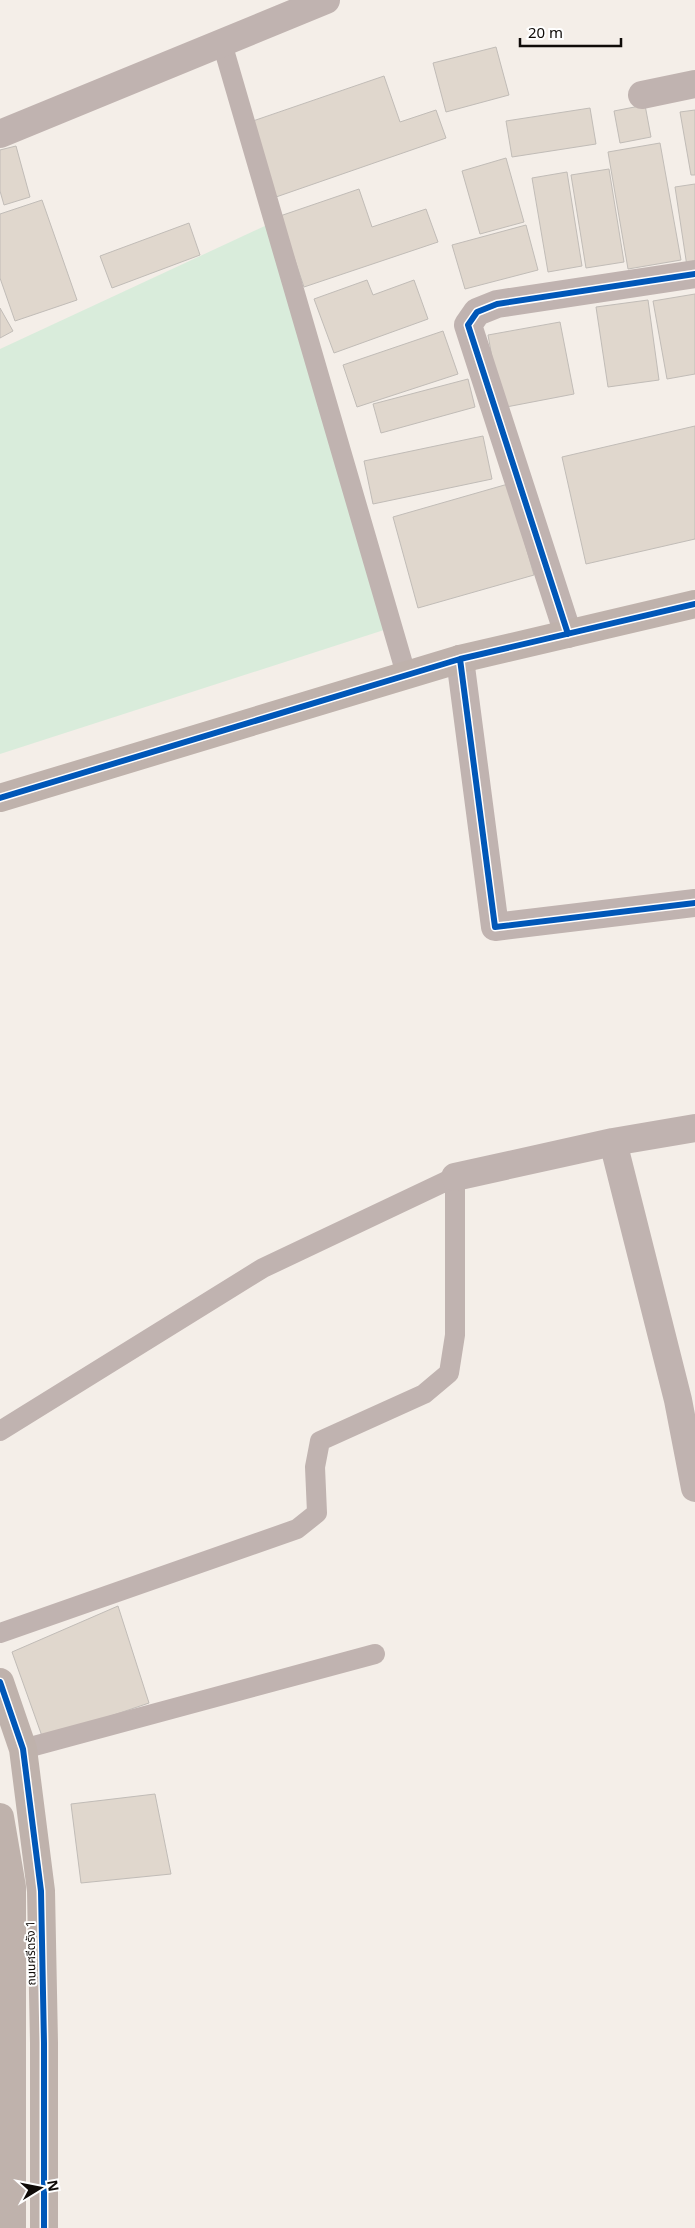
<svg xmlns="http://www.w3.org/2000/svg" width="695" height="2228" viewBox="0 0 695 2228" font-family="'Noto Sans','Noto Sans Thai',sans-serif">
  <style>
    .green { fill: #d9ecdb }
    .building { fill: #e0d7cd; stroke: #c1bcb7 }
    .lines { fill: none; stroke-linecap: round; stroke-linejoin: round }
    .lane { stroke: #c0b3b0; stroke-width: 20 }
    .street { stroke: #c0b3b0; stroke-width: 28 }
    .secondary { stroke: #bfb2ac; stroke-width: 28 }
    .cycleway-casing { stroke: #fff; stroke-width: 9 }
    .cycleway { stroke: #0057b8; stroke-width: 6 }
    .labels { text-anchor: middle; stroke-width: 4; stroke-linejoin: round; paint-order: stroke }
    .street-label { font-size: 12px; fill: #0f0b08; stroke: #fff }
  </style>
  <rect width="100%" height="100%" fill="#f4eee8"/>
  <path class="green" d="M269 224 384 630 0 754V349Z"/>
  <path class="building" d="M496 47 509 95 446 112 433 63Z
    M384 76 400 122 436 110 446 138 276 197 250 122Z
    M645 105 651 137 620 143 614 111Z
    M590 108 596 144 512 157 506 121Z
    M695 110V175H691L680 112Z
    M660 143 681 260 628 269 608 152Z
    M16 146 30 197 4 205 0 191V150Z
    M506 158 524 222 480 234 462 171Z
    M609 169 624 262 586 268 571 175Z
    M567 172 582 266 548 272 532 178Z
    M695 184V272L688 273 675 187Z
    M359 189 372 227 426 209 438 242 304 287 280 216Z
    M42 200 77 300 15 321 0 278V214Z
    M189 223 200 255 112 288 100 256Z
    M526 225 538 270 465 289 452 245Z
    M367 280 373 295 414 280 428 319 334 353 314 299Z
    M695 294V374L667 379 653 301Z
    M648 300 659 380 608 387 596 307Z
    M0 308 13 331 0 338Z
    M560 322 574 394 501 408 488 335Z
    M443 331 458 374 357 407 343 365Z
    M468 379 475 407 381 433 373 404Z
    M695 426V539L586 564 562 457Z
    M483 436 492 479 373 504 364 461Z
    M508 484 534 575 418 608 393 517Z
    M118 1606 149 1703 43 1739 12 1652Z
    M155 1794 171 1874 81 1883 71 1804Z"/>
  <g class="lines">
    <path class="lane" d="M222 43 406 674
      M0 1431 263 1268 455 1177V1335L449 1373 424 1394 320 1441 315 1467 317 1513 297 1529 0 1633
      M23 1749 375 1654"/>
    <path class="street" d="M642 95 695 84
      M0 134 326 0
      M568 634 468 325 477 312 497 304 695 274
      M460 659 495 927 695 903
      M613 1142 678 1400 695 1488
      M455 1177 613 1142 695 1128"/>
    <path class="secondary" d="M0 798 460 659 695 604
      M0 1682 23 1749 41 1891 44 2043V2228
      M0 1817 12 1887V2228"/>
    <defs>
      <path id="cycleway" d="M568 634 468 325 477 312 497 304 695 274
        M460 659 495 927 695 903
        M0 798 460 659 695 604
        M0 1682 23 1749 41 1891 44 2043V2228"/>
    </defs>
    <use href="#cycleway" class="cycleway-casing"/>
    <use href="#cycleway" class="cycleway"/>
  </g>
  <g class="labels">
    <g class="street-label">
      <text transform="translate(31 1953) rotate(-91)" y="4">ถนนศรีตรัง 1</text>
    </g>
  </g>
  <g transform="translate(40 2188) rotate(80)" stroke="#ffffff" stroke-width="4" paint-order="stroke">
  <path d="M0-4L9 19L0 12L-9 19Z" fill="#0f0b08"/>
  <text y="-8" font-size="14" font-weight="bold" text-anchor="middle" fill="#0f0b08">N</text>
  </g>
  <path d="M520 38v8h101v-8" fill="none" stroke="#0f0b08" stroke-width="2.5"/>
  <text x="528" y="38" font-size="15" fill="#0f0b08" stroke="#ffffff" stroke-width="4" paint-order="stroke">20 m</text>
</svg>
